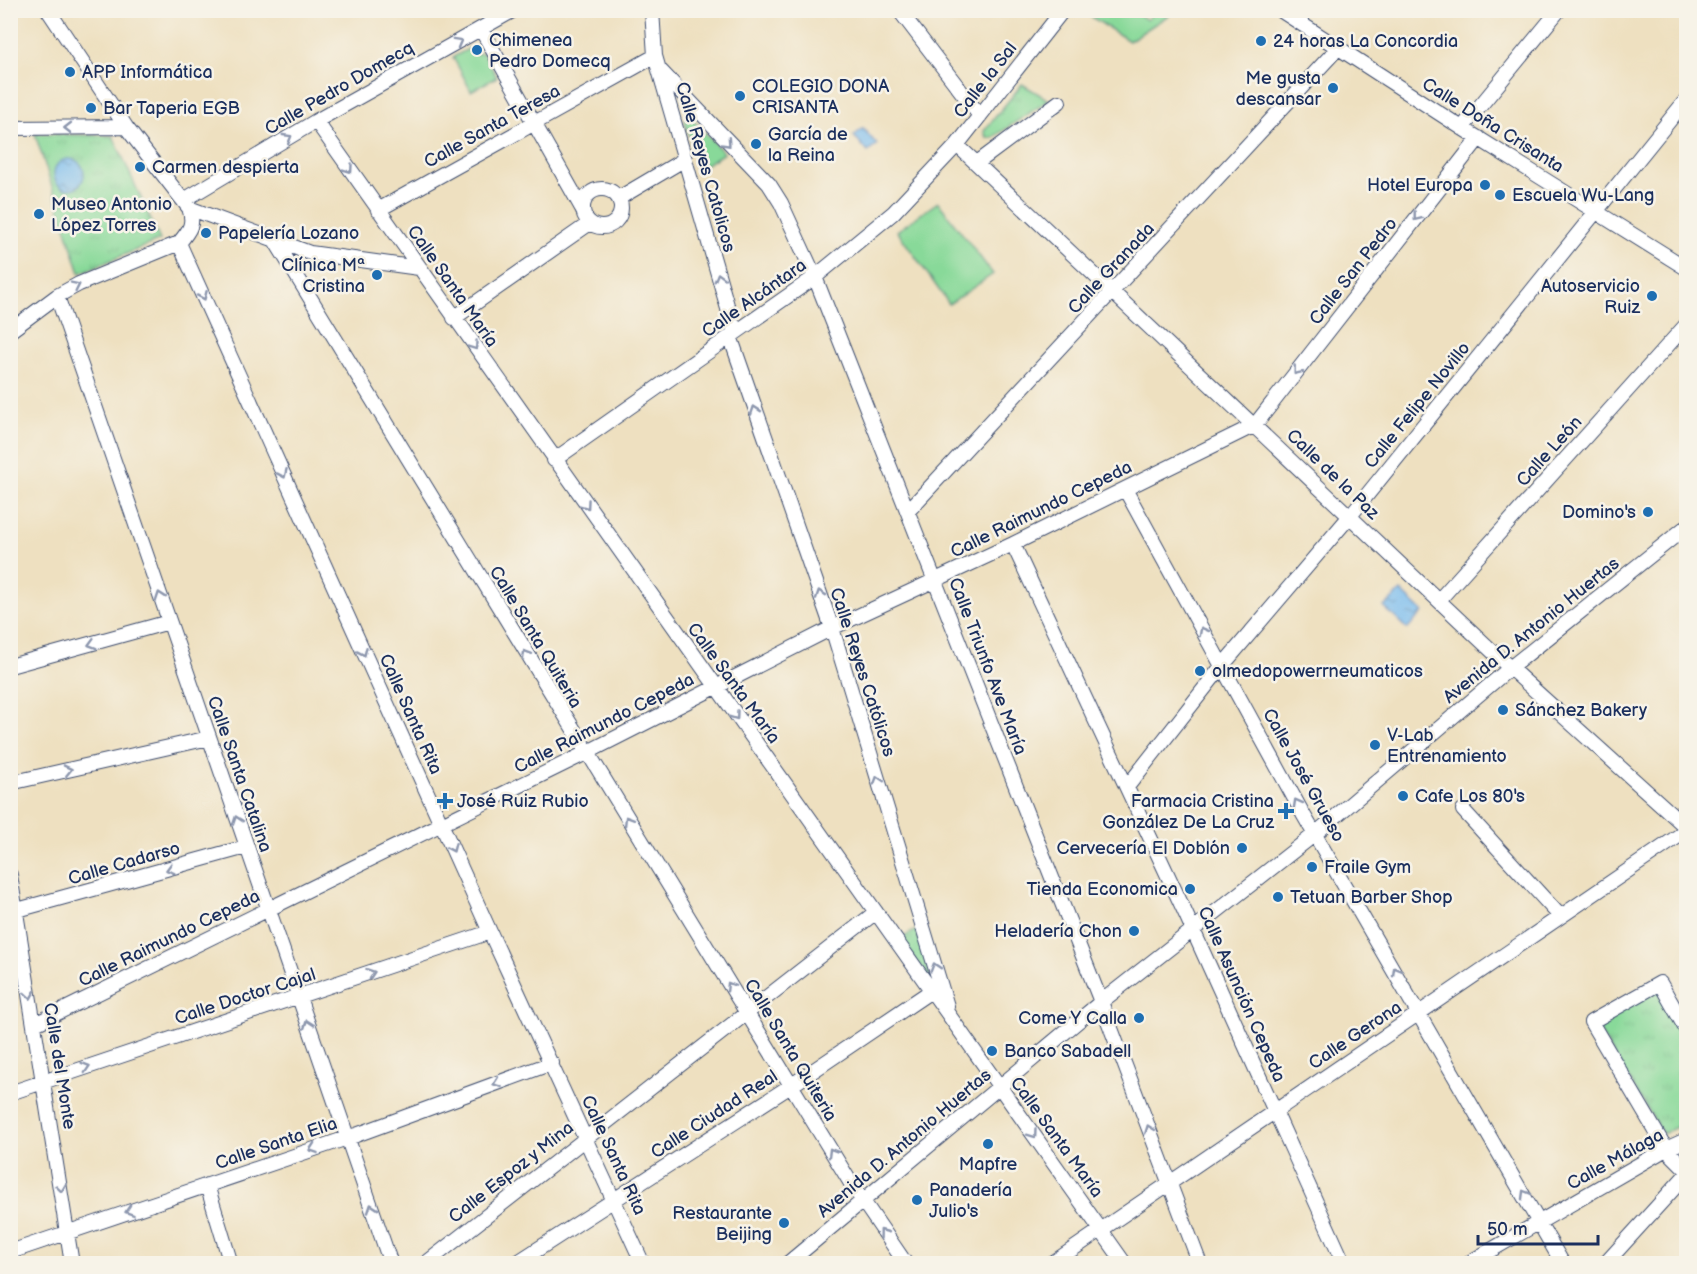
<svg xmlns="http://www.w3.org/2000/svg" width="1697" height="1274" viewBox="0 0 1697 1274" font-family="'Balsamiq Sans',sans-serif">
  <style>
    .green { fill: #88d999; stroke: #52847c; stroke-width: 1.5 }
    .park { fill: url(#park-tufts); stroke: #52847c; stroke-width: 1.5 }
    .water { fill: url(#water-ripples); stroke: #4a75a6; stroke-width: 1.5 }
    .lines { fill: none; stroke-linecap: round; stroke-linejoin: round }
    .street-casing { stroke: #3b4a6d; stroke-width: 16 }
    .street { stroke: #fff; stroke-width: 14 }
    .oneway { stroke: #8d97ae }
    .poi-dot { fill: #1f6fb2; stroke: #f7f3e8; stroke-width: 2 }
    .labels { text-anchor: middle; stroke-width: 5; stroke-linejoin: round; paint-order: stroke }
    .poi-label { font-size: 18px; fill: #1b2f5e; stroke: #f7f3e8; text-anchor: start }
    .street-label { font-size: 18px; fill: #1b2f5e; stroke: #f7f3e8 }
  </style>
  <defs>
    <pattern id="park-tufts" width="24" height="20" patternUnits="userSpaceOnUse" patternTransform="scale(1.5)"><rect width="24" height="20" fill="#88d999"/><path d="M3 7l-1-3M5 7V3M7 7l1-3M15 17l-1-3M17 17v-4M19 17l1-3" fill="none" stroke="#75bb86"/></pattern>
    <pattern id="water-ripples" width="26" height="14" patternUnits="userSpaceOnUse" patternTransform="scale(1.5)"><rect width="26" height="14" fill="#78bbee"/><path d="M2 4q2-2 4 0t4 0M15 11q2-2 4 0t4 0" fill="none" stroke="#6298c4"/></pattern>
  </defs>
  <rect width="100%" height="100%" fill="#f7f3e8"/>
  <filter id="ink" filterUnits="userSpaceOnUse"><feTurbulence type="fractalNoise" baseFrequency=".0167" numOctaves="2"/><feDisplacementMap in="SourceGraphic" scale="12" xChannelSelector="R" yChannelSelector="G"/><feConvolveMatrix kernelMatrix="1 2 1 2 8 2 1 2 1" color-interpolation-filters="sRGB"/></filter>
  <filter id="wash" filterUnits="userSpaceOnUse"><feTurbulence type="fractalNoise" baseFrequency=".008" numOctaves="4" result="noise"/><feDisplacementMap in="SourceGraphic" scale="24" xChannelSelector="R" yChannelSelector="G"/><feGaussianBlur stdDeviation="1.35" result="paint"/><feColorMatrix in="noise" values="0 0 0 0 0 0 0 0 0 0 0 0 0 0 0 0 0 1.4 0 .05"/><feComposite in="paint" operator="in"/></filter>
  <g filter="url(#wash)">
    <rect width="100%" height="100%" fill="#eee0c0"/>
    <path class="green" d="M1082 11H1134L1147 20 1154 11H1175L1129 41Z
      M470 48 476 54 483 53 497 77 471 91 453 57Z
      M691 118 724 153 700 168 685 123 686 119Z
      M938 202 993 274 949 304 897 231Z"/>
    <path class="park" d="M1022 84 1049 100 992 138 986 137 984 131Z
      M35 134 113 136 160 240 80 273Z
      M916 930 933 983 900 939Z
      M1659 987 1686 1035V1122L1663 1134 1594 1023Z"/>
    <path class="water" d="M863 128 877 145 868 152 854 136Z
      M54 174a15 15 0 1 1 30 0a15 15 0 1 1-30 0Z
      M1401 591 1423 612 1407 629 1384 607Z"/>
  </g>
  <g filter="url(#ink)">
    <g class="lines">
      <defs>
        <path id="street" d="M652 10 655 56 735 333
          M899 10 980 116
          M1280 10 1462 128 1686 268
          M481 29 583 210
          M659 69 769 184 781 203 815 277 1101 1002 1200 1264
          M316 121 1125 1264
          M10 128 126 127
          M1462 128 1559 10
          M957 145 1510 668 1686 827
          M977 163 1059 102
          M583 208a19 19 0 1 1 38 0a19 19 0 1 1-38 0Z
          M619 198 685 159
          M184 200 316 121 514 10
          M189 208 310 253 419 268
          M378 210 655 56
          M276 242 852 1185 906 1264
          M179 243 490 932 643 1264
          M57 296 391 1264
          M454 318 590 223
          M10 331 57 296 79 284 179 243C189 231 195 224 189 208L126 127 48 10
          M730 336 832 628 947 1006
          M554 460 815 277 893 213 957 145 1063 10
          M1125 489 1303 814 1563 1264
          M908 511 1338 48
          M1013 544 1183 908 1344 1264
          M1439 600 1686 325
          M10 666 169 622
          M10 783 209 738
          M1127 787 1222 666 1350 516 1686 100
          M1463 810 1560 916
          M10 875 72 1264
          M10 912 246 847
          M35 1024 586 753 832 628 1013 544 1255 425 1479 138
          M1686 1029 1660 983 1591 1022 1666 1149 1686 1169
          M10 1093 490 932
          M207 1185 231 1264
          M10 1252 356 1135 552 1063
          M425 1264 876 912
          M515 1264 792 1085 931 991
          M787 1264 1101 1002 1315 834 1510 668 1686 527
          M1051 1264 1686 831
          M1467 1264 1666 1149 1686 1140
          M1605 1264 1686 1175"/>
      </defs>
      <use href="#street" class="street-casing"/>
      <use href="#street" class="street"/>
    </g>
    <defs><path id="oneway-chevron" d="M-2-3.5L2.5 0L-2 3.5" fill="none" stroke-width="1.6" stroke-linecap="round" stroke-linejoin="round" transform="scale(1.5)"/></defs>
    <g class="oneway">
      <use href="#oneway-chevron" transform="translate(458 42) rotate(-29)"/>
      <use href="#oneway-chevron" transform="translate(68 128) rotate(-180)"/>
      <use href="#oneway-chevron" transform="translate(288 138) rotate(-31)"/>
      <use href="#oneway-chevron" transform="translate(727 143) rotate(47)"/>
      <use href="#oneway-chevron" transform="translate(349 169) rotate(55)"/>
      <use href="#oneway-chevron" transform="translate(1417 217) rotate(128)"/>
      <use href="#oneway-chevron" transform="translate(719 277) rotate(-106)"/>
      <use href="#oneway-chevron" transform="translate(76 286) rotate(-26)"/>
      <use href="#oneway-chevron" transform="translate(203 296) rotate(66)"/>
      <use href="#oneway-chevron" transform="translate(474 346) rotate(55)"/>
      <use href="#oneway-chevron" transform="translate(1297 371) rotate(128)"/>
      <use href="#oneway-chevron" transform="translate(755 410) rotate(-109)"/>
      <use href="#oneway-chevron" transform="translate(283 474) rotate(66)"/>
      <use href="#oneway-chevron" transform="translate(586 505) rotate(55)"/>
      <use href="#oneway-chevron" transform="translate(820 594) rotate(-109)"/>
      <use href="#oneway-chevron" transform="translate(160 596) rotate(-109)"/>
      <use href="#oneway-chevron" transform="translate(1203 631) rotate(-119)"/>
      <use href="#oneway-chevron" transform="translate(92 644) rotate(164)"/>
      <use href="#oneway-chevron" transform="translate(363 652) rotate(66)"/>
      <use href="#oneway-chevron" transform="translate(526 654) rotate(-121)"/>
      <use href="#oneway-chevron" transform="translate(735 716) rotate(54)"/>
      <use href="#oneway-chevron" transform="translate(68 770) rotate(-13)"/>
      <use href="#oneway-chevron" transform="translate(878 780) rotate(-107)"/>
      <use href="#oneway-chevron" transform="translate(1297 803) rotate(-119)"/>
      <use href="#oneway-chevron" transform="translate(237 820) rotate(-109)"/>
      <use href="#oneway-chevron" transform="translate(628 820) rotate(-122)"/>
      <use href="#oneway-chevron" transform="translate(452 848) rotate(66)"/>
      <use href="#oneway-chevron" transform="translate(170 869) rotate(164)"/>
      <use href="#oneway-chevron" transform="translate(935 967) rotate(-107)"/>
      <use href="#oneway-chevron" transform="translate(1396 971) rotate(-120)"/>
      <use href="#oneway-chevron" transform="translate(371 973) rotate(-19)"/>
      <use href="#oneway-chevron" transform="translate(730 986) rotate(-122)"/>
      <use href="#oneway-chevron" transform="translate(30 995) rotate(81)"/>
      <use href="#oneway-chevron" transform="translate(308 1024) rotate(-109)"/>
      <use href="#oneway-chevron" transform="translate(86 1067) rotate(-18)"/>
      <use href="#oneway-chevron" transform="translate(497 1083) rotate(160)"/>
      <use href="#oneway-chevron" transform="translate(1149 1129) rotate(-111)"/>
      <use href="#oneway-chevron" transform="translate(1033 1134) rotate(54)"/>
      <use href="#oneway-chevron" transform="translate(313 1149) rotate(161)"/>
      <use href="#oneway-chevron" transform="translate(832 1152) rotate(-121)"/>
      <use href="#oneway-chevron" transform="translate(61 1188) rotate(82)"/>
      <use href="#oneway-chevron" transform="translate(1525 1194) rotate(-120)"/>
      <use href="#oneway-chevron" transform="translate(372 1208) rotate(-109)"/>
      <use href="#oneway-chevron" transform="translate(129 1211) rotate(161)"/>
      <use href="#oneway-chevron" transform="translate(883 1233) rotate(-127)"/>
    </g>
  </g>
  <g class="poi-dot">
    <circle cx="1261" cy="41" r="6"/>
    <circle cx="477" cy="50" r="6"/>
    <circle cx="70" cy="72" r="6"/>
    <circle cx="1333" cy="88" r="6"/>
    <circle cx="740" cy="96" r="6"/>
    <circle cx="91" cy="108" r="6"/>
    <circle cx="756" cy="144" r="6"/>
    <circle cx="140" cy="167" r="6"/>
    <circle cx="1485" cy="185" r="6"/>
    <circle cx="1500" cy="195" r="6"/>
    <circle cx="39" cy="214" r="6"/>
    <circle cx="206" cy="233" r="6"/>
    <circle cx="377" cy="275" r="6"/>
    <circle cx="1652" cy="296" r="6"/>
    <circle cx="1648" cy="512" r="6"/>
    <circle cx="1200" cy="671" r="6"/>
    <circle cx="1503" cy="710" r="6"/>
    <circle cx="1375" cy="745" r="6"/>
    <circle cx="1403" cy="796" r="6"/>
    <path d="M442 792h6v6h6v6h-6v6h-6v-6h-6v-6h6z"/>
    <path d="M1283 802h6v6h6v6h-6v6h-6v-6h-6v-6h6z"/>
    <circle cx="1242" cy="848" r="6"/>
    <circle cx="1312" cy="867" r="6"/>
    <circle cx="1190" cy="889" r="6"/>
    <circle cx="1278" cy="897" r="6"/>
    <circle cx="1134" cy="931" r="6"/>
    <circle cx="1139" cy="1018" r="6"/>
    <circle cx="992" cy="1051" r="6"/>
    <circle cx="988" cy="1144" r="6"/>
    <circle cx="917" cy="1200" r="6"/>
    <circle cx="784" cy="1223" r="6"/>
  </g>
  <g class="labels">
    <g class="poi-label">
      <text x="489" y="46">Chimenea<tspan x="489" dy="21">Pedro Domecq</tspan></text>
      <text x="1273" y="47">24 horas La Concordia</text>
      <text x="82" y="78">APP Informática</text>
      <text x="1321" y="84" text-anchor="end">Me gusta<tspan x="1321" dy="21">descansar</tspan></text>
      <text x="752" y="92">COLEGIO DONA<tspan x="752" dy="21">CRISANTA</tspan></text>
      <text x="103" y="114">Bar Taperia EGB</text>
      <text x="768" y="140">García de<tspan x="768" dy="21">la Reina</tspan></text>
      <text x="152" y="173">Carmen despierta</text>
      <text x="1473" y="191" text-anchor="end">Hotel Europa</text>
      <text x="1512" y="201">Escuela Wu-Lang</text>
      <text x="51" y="210">Museo Antonio<tspan x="51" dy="21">López Torres</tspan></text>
      <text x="218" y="239">Papelería Lozano</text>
      <text x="365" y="271" text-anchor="end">Clínica Mª<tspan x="365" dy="21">Cristina</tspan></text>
      <text x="1640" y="292" text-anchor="end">Autoservicio<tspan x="1640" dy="21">Ruiz</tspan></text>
      <text x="1636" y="518" text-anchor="end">Domino's</text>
      <text x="1212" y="677">olmedopowerrneumaticos</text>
      <text x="1515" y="716">Sánchez Bakery</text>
      <text x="1387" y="741">V-Lab<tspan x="1387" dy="21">Entrenamiento</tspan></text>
      <text x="1415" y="802">Cafe Los 80's</text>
      <text x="457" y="807">José Ruiz Rubio</text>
      <text x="1274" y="807" text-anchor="end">Farmacia Cristina<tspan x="1274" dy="21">González De La Cruz</tspan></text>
      <text x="1230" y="854" text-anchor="end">Cervecería El Doblón</text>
      <text x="1324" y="873">Fraile Gym</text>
      <text x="1178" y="895" text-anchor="end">Tienda Economica</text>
      <text x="1290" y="903">Tetuan Barber Shop</text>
      <text x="1122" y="937" text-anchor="end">Heladería Chon</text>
      <text x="1127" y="1024" text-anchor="end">Come Y Calla</text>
      <text x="1004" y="1057">Banco Sabadell</text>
      <text x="988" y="1170" text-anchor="middle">Mapfre</text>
      <text x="929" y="1196">Panadería<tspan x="929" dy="21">Julio's</tspan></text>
      <text x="772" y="1219" text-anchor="end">Restaurante<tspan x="772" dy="21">Beijing</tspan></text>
    </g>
    <g class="street-label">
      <text transform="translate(985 80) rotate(-52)" y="6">Calle la Sal</text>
      <text transform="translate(339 88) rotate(-30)" y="6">Calle Pedro Domecq</text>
      <text transform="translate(1493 125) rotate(32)" y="6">Calle Doña Crisanta</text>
      <text transform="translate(492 126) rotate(-29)" y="6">Calle Santa Teresa</text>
      <text transform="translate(706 167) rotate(74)" y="6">Calle Reyes Catolicos</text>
      <text transform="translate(1111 268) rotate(-47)" y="6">Calle Granada</text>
      <text transform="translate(1353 271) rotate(-52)" y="6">Calle San Pedro</text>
      <text transform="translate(453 286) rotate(55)" y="6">Calle Santa María</text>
      <text transform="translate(754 298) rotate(-35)" y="6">Calle Alcántara</text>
      <text transform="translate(1417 405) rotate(-51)" y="6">Calle Felipe Novillo</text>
      <text transform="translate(1549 451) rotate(-48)" y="6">Calle León</text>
      <text transform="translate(1333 474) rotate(44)" y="6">Calle de la Paz</text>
      <text transform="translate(1041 509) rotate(-26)" y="6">Calle Raimundo Cepeda</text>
      <text transform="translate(1531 630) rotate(-39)" y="6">Avenida D. Antonio Huertas</text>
      <text transform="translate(536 637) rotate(59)" y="6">Calle Santa Quiteria</text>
      <text transform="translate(988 666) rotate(69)" y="6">Calle Triunfo Ave María</text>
      <text transform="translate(863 672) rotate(72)" y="6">Calle Reyes Católicos</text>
      <text transform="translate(734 683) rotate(54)" y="6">Calle Santa María</text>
      <text transform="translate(411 714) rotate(66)" y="6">Calle Santa Rita</text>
      <text transform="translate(604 723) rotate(-27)" y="6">Calle Raimundo Cepeda</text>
      <text transform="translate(240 774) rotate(71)" y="6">Calle Santa Catalina</text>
      <text transform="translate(1304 775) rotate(61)" y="6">Calle José Grueso</text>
      <text transform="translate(124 863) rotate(-16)" y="6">Calle Cadarso</text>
      <text transform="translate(169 938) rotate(-26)" y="6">Calle Raimundo Cepeda</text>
      <text transform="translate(1242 994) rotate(66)" y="6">Calle Asunción Cepeda</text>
      <text transform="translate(245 996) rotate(-18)" y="6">Calle Doctor Cajal</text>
      <text transform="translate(1355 1035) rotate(-34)" y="6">Calle Gerona</text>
      <text transform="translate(791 1050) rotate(59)" y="6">Calle Santa Quiteria</text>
      <text transform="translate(60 1066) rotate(81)" y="6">Calle del Monte</text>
      <text transform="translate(714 1114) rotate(-33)" y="6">Calle Ciudad Real</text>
      <text transform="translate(1057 1137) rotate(54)" y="6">Calle Santa María</text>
      <text transform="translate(276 1143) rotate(-19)" y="6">Calle Santa Elia</text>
      <text transform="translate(904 1143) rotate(-40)" y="6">Avenida D. Antonio Huertas</text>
      <text transform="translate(614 1155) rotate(65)" y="6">Calle Santa Rita</text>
      <text transform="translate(1615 1159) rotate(-29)" y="6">Calle Málaga</text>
      <text transform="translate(511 1172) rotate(-38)" y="6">Calle Espoz y Mina</text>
    </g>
  </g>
  <rect width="1697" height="1274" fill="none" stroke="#f7f3e8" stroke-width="36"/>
  <path d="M1478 1235v9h120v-9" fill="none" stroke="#1b2f5e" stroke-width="3"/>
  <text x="1487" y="1235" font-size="18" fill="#1b2f5e" stroke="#f7f3e8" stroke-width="4.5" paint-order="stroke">50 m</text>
</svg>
